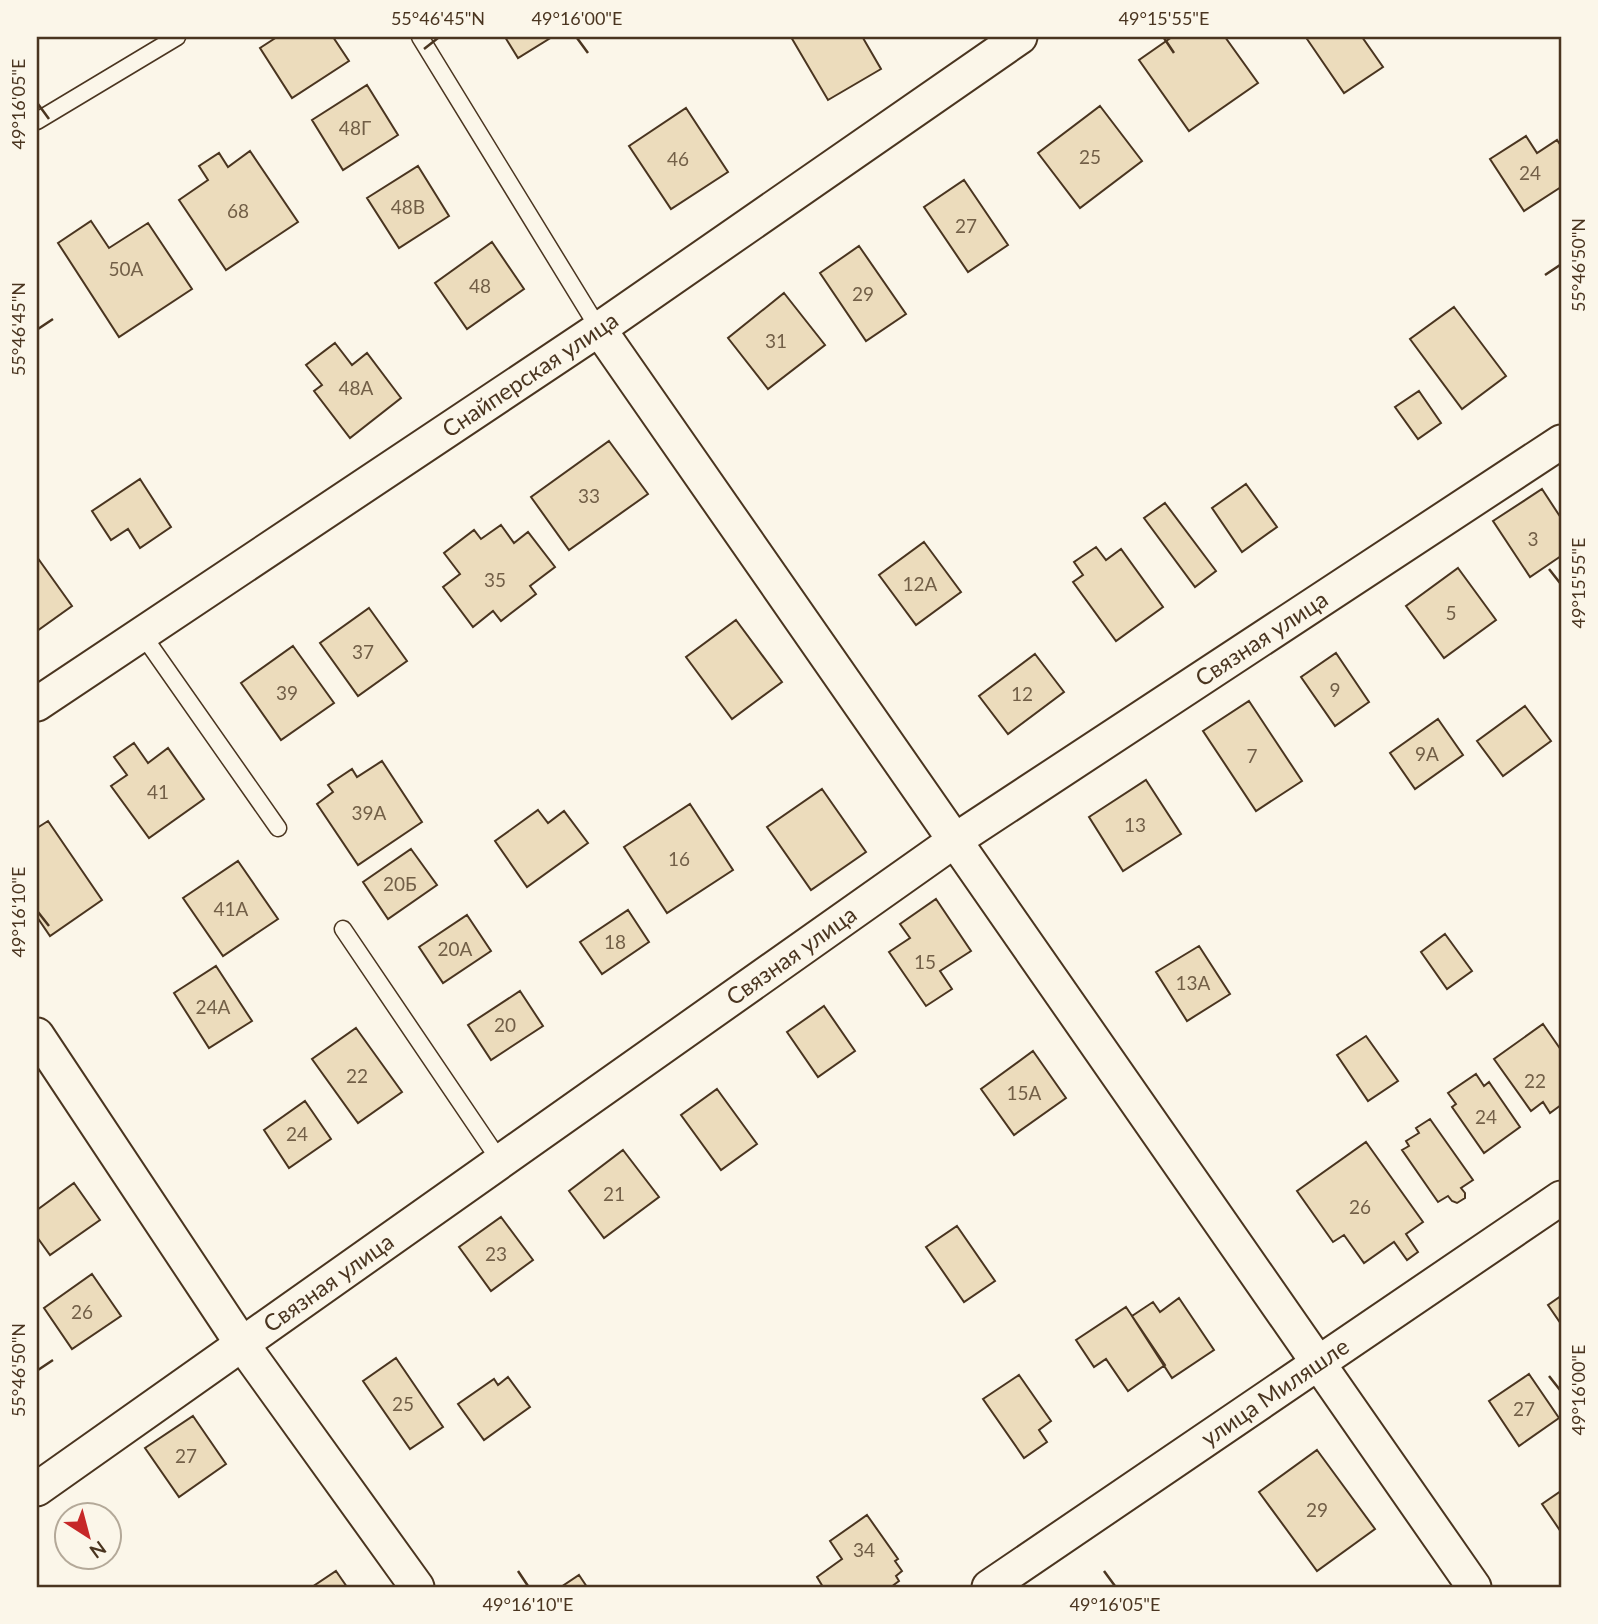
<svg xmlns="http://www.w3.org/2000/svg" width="1598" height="1624" viewBox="0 0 1598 1624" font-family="Lato,sans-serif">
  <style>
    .building { fill: #ecdcbc; stroke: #4a3520; stroke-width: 2 }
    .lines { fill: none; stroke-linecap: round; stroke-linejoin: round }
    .lane-casing { stroke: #4a3520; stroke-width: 19 }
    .street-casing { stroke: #4a3520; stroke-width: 37 }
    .lane { stroke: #fbf6e9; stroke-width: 16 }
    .street { stroke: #fbf6e9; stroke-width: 33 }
    .ticks { fill: none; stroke: #4a3520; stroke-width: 2.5 }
    .labels { text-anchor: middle; stroke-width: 5; stroke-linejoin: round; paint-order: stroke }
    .number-label { font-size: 19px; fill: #725f47 }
    .street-label { font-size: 23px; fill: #4a3520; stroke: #fbf6e9 }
    .neatline { fill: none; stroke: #4a3520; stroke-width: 2.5 }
    .ticks-label { font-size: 18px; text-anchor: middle; fill: #4a3520 }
  </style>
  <rect width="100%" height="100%" fill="#fbf6e9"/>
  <path class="building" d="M277 37H333L349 61 292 98 260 48Z
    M505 37H552L518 58Z
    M791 37H864L863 38 881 69 828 100Z
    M1172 37H1225L1258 83 1189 131 1139 60Z
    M1311 37H1362L1383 67 1344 93 1307 39Z
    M367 85 398 135 343 170 312 120Z
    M1100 106 1142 161 1080 208 1038 153Z
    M686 108 728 172 671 209 629 146Z
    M1526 136 1537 153 1557 140 1561 146V187L1524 211 1490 159Z
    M250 151 298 222 226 270 179 200 208 180 199 166 219 153 228 167Z
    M418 166 449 216 399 248 367 198Z
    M964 180 1008 245 968 272 924 207Z
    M91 221 109 248 148 223 192 289 119 337 58 243Z
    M492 242 524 289 467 329 435 283Z
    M859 246 906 314 866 341 820 273Z
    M784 293 825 345 768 389 728 338Z
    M1454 307 1506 376 1462 409 1410 339Z
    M335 343 352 365 367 353 401 398 350 438 314 391 322 385 306 365Z
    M1419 391 1441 423 1418 439 1395 407Z
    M609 441 648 494 569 550 531 497Z
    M140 479 171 527 140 548 128 529 111 540 92 511Z
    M1246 484 1277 527 1242 552 1212 508Z
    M1542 489 1561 518V556L1530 577 1493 521Z
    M1165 503 1216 571 1195 587 1144 518Z
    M501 525 514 543 528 532 555 567 530 586 536 594 501 621 493 611 473 627 443 587 460 574 444 553 474 530 481 539Z
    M924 542 961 592 916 625 879 575Z
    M1096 547 1106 560 1121 549 1163 607 1116 641 1073 582 1083 575 1074 562Z
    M37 557 72 606 37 631Z
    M1458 568 1496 620 1444 658 1406 606Z
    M369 608 407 661 358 696 320 643Z
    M736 620 782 682 732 719 686 657Z
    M293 646 334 703 281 740 241 683Z
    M1336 653 1369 702 1335 726 1301 677Z
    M1035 654 1064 692 1008 734 979 696Z
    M1249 701 1302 781 1256 811 1203 731Z
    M1525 706 1551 741 1503 776 1477 741Z
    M1438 719 1463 755 1415 789 1390 753Z
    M134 743 148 763 168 748 204 799 149 838 111 786 127 775 114 757Z
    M382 761 422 822 358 865 317 804 333 792 328 785 352 769 357 777Z
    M1146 780 1181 834 1123 871 1089 817Z
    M822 789 866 852 811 890 767 827Z
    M690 804 733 870 667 913 624 847Z
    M538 810 548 823 564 811 588 843 527 887 495 841Z
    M48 821 102 900 50 936 37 917V828Z
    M411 849 437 885 388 919 363 882Z
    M238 861 278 919 223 956 183 898Z
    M936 899 971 951 940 971 952 989 926 1006 889 952 910 938 900 924Z
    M628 910 649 942 602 974 580 942Z
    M467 915 491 951 443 983 419 947Z
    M1445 934 1472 971 1447 989 1421 952Z
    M1199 946 1230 994 1187 1021 1156 972Z
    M216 966 252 1021 209 1048 174 993Z
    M520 991 543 1026 491 1060 468 1025Z
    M824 1006 855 1051 818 1077 787 1032Z
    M1543 1024 1561 1050V1105L1550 1113 1543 1102 1531 1111 1494 1059Z
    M356 1028 402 1092 358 1123 312 1059Z
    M1366 1036 1398 1081 1368 1101 1337 1055Z
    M1033 1051 1066 1098 1014 1135 981 1089Z
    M1476 1074 1484 1086 1489 1082 1520 1127 1484 1153 1452 1107 1456 1104 1448 1093Z
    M717 1089 757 1144 721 1170 681 1115Z
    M305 1101 331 1139 289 1168 264 1130Z
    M1430 1119 1473 1180 1461 1188 1465 1193V1198L1457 1203 1452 1201 1448 1196 1438 1202 1402 1150 1409 1146 1406 1141 1419 1133 1416 1128Z
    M1366 1142 1423 1222 1406 1234 1418 1252 1407 1260 1394 1242 1364 1263 1344 1235 1333 1242 1297 1191Z
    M623 1150 659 1197 604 1238 569 1191Z
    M74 1183 100 1220 50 1255 37 1237V1210Z
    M501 1217 533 1260 491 1291 459 1247Z
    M957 1226 995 1281 964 1302 926 1247Z
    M92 1274 121 1316 72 1349 44 1308Z
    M1561 1296V1324L1548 1305Z
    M1179 1298 1214 1350 1172 1378 1132 1316 1153 1302 1160 1312Z
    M1126 1307 1165 1365 1128 1391 1106 1359 1094 1367 1076 1340Z
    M396 1358 443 1427 410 1449 363 1381Z
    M1529 1374 1559 1418 1519 1446 1489 1401Z
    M1019 1375 1051 1421 1039 1430 1047 1442 1024 1458 983 1399Z
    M508 1377 530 1407 484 1440 458 1404 494 1379 498 1385Z
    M193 1416 226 1464 179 1497 145 1448Z
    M1317 1450 1375 1529 1317 1571 1259 1492Z
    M1561 1491V1532L1542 1504Z
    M867 1515 898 1559 895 1561 902 1571 896 1576 899 1581 891 1587H823L817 1577 842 1559 830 1541Z
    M336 1571 347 1587H312Z
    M579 1575 587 1587H561Z"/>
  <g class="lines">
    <defs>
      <path id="lane" d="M420 37 599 329
        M37 121 177 37
        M142 634 278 828
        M343 929 500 1161"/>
      <g id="street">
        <path d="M599 329 1474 1587"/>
        <path id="s1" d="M37 704 599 329 1020 37"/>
        <path d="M37 1035 242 1344 417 1587"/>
        <path id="s2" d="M37 1489 954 841 1561 442"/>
        <path id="s3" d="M989 1587 1561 1198"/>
      </g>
    </defs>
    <use href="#lane" class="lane-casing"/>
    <use href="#street" class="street-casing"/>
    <use href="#lane" class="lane"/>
    <use href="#street" class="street"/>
  </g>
  <path class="ticks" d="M577 38 588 53M1164 38 1174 53M424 49 438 38M38 104 49 119M1545 275 1560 265M38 329 53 319M1549 569 1560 583M38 912 49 926M38 1370 53 1360M1549 1376 1560 1390M518 1571 528 1586M1104 1571 1115 1586"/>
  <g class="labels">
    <g class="number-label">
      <text x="355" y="135">48Г</text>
      <text x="1090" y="164">25</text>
      <text x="678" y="166">46</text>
      <text x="1530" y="180">24</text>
      <text x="408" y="214">48В</text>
      <text x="238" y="218">68</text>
      <text x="966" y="233">27</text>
      <text x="126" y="276">50А</text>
      <text x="480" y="293">48</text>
      <text x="863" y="301">29</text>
      <text x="776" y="348">31</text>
      <text x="356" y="395">48А</text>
      <text x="589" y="503">33</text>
      <text x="1533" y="546">3</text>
      <text x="495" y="587">35</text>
      <text x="920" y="591">12А</text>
      <text x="1451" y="620">5</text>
      <text x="363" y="659">37</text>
      <text x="1335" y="697">9</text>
      <text x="287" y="700">39</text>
      <text x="1022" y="701">12</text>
      <text x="1427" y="761">9А</text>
      <text x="1252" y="763">7</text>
      <text x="158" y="799">41</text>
      <text x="369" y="820">39А</text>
      <text x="1135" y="832">13</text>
      <text x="679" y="866">16</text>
      <text x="400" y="891">20Б</text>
      <text x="231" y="916">41А</text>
      <text x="615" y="949">18</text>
      <text x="455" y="956">20А</text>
      <text x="925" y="969">15</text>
      <text x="1193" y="990">13А</text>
      <text x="213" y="1014">24А</text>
      <text x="505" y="1032">20</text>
      <text x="357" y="1083">22</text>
      <text x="1535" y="1088">22</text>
      <text x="1024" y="1100">15А</text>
      <text x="1486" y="1124">24</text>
      <text x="297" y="1141">24</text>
      <text x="614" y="1201">21</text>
      <text x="1360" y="1214">26</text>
      <text x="496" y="1261">23</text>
      <text x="82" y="1319">26</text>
      <text x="403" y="1411">25</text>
      <text x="1524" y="1416">27</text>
      <text x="186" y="1463">27</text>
      <text x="1317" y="1517">29</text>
      <text x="864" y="1557">34</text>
    </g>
    <g class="street-label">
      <text dy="8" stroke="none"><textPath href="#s1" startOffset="593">Снайперская улица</textPath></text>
      <text dy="8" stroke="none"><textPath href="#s2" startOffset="1491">Связная улица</textPath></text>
      <text dy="8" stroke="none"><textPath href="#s2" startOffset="924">Связная улица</textPath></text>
      <text dy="8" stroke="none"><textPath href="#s2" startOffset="357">Связная улица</textPath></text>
      <text dy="8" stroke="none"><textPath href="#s3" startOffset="346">улица Миляшле</textPath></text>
    </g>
  </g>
  <rect width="1598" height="1624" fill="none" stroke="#fbf6e9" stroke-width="77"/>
  <g transform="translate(88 1536) rotate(144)"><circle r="33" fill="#fbf6e9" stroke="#b4a999" stroke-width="2"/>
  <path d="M0-5L12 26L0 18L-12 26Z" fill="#c62828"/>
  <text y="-10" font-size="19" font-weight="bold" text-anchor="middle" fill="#4a3520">N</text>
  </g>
  <rect x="38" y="38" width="1522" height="1548" class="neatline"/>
  <g class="ticks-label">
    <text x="438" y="25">55°46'45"N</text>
    <text x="577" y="25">49°16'00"E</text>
    <text x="1164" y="25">49°15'55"E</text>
    <text transform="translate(19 104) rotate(-90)" y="6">49°16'05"E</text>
    <text transform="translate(1579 265) rotate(-90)" y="6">55°46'50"N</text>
    <text transform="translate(19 329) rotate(-90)" y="6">55°46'45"N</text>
    <text transform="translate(1579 583) rotate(-90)" y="6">49°15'55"E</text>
    <text transform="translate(19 912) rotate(-90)" y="6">49°16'10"E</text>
    <text transform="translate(19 1370) rotate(-90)" y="6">55°46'50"N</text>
    <text transform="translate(1579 1390) rotate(-90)" y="6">49°16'00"E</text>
    <text x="528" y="1611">49°16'10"E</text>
    <text x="1115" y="1611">49°16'05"E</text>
  </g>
</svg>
